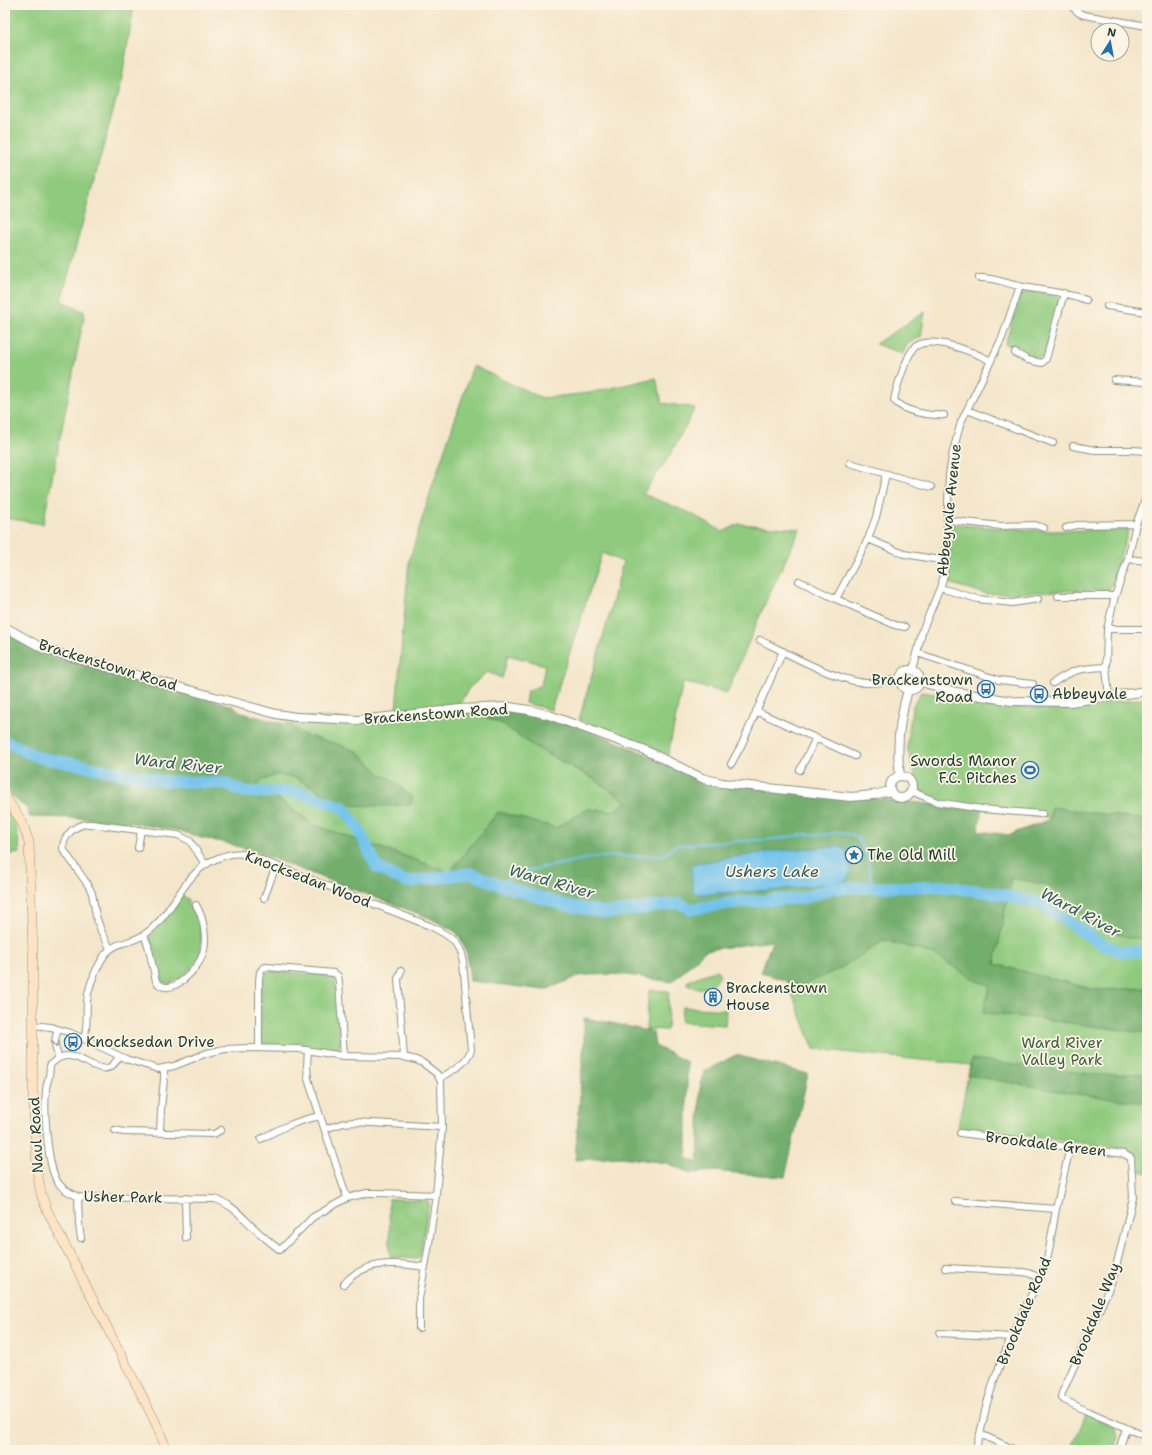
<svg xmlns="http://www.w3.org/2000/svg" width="1152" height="1455" viewBox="0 0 1152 1455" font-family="'Shantell Sans',sans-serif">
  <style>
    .green { fill: #8fca7e; stroke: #578459 }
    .forest { fill: #73ae6d; stroke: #497650 }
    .water { fill: #71c2ed; stroke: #488090 }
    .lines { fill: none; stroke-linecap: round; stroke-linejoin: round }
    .stream { stroke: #71c2ed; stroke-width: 2 }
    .river { stroke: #71c2ed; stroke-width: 12 }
    .minor-casing { stroke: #8a9280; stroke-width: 8 }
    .tertiary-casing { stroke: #8a9280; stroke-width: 10 }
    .secondary-casing { stroke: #8a9280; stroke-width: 10 }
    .minor { stroke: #fff; stroke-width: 6 }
    .tertiary { stroke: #fff; stroke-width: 8 }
    .secondary { stroke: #fee4c5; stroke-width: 9 }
    .oneway { stroke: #8f9e9a }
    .labels { text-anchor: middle; stroke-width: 3.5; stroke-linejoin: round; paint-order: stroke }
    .street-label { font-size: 15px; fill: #1f3d34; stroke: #fcf5e5 }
    .poi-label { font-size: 15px; fill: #1f3d34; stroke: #fcf5e5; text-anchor: start }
    .park-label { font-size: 15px; fill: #3b6046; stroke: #fcf5e5 }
    .water-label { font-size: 16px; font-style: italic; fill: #345e62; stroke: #fcf5e5 }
  </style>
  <rect width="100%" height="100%" fill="#fcf5e5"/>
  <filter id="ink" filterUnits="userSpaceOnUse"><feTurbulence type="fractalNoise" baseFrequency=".025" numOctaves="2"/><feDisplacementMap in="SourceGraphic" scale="8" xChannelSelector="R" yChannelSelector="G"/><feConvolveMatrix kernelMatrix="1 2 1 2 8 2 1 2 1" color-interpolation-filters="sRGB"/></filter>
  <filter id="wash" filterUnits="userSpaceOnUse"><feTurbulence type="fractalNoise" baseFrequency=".012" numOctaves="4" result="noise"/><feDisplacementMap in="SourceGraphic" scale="16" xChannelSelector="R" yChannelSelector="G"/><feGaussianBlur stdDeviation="0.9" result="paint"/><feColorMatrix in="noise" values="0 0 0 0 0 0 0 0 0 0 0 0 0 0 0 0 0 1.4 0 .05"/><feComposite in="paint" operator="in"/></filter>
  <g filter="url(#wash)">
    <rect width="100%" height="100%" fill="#f4e6cb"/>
    <path class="green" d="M5 5H134L122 78 61 301 85 312 43 524 5 518Z
      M1022 290 1056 294 1058 296 1059 300 1046 358 1024 356 1021 347 1005 344Z
      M925 312 921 337 908 343 902 355 901 353 875 344Z
      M473 366 542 398 589 393 656 378 662 403 695 408 670 455 643 494 688 512 723 532 739 524 800 529 767 599 727 693 683 682 668 755 579 720 608 619 623 562 602 553 551 710 525 703 527 691 541 685 545 665 508 655 502 678 487 672 469 688 460 703 396 710 409 561 433 484Z
      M953 524 997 528 1052 531 1129 529 1110 589 986 594 946 582Z
      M921 692 942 695 995 705 1054 709 1147 698V1173L1138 1170 1136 1159 1129 1149 958 1127 970 1065 814 1049 786 979 1016 832 1049 820V817L982 809 937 803 920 793 907 747 912 708Z
      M461 709 501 723 535 747 594 779 628 802 612 811 588 809 556 828 498 812 450 872 314 825 256 783C262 780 269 776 276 775 297 772 320 792 335 805L391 779 380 774 359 752 340 745 304 735 276 714 355 719Z
      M5 803C16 820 18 833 20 853L5 855Z
      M181 895 188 899V905L190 907H196C205 944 206 966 169 984L161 982 158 978 149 937 166 917Z
      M717 970 720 975C714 988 700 992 687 984V982L697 977Z
      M271 971 324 975 331 976 335 978 340 1044 338 1052 334 1053 300 1047 263 1044 261 1042V979C263 974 265 972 271 971Z
      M649 990 669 991 667 1030 646 1029Z
      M682 1007 726 1010 725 1025 681 1022Z
      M389 1199 427 1200 429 1202 420 1257 418 1259 390 1257Z
      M1086 1414 1116 1427 1118 1438 1114 1450H1071Z"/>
    <path class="forest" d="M5 631 23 644 43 651 233 706 242 713 292 726 304 735 340 745 359 752 380 774 391 779 413 798 410 805 385 806 335 805 317 790 297 778 276 775 256 783 314 825 450 872 498 812 556 828 588 809 612 811 627 802 594 779 535 747 501 723 461 709 509 707 582 727 702 778 754 787 982 809 978 831 1010 835 1049 820 1051 807 1147 820V938H1127L1108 928 1090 922 1076 907 1048 885 1011 878 995 964 1096 990 1147 988V1033C1092 1027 1038 1017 983 1013L990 985 976 981 935 955 885 940 839 969 801 986 761 972 772 941 706 950 672 982 621 974 587 975 579 976 545 990 470 981 467 954 461 939 456 932 430 918 310 873 251 850 222 842 201 838 181 831 133 823 79 818 30 817 27 808 18 802 5 787Z
      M584 1018 606 1022 653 1032 655 1046 687 1062V1158L698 1163 700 1088 705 1071 736 1055 808 1074 785 1177 713 1171 691 1173 666 1163 622 1157 575 1160 584 1042Z
      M972 1059 1101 1075 1147 1073V1103L1069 1093 968 1075Z"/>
    <path class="water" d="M841 846 845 849 851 871 846 881 777 890 701 894 693 893 691 868 696 863 773 851Z"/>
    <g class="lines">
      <path class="stream" d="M488 880H506L527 871 594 857 665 855 676 845 774 839 806 834 826 835 830 833 841 832 857 837 867 856 873 888"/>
      <path class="river" d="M5 741 38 757 163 781 224 783 245 792H297L343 807 356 825 377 867 406 882 470 873 500 885 564 905 609 913 679 903 691 909 739 902 804 898 832 888 942 886 995 893 1041 904 1102 944 1123 952 1147 951"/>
    </g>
  </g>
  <g filter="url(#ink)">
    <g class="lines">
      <defs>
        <path id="minor" d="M1070 5 1079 13 1084 15 1147 26
          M979 278C993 277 1005 283 1019 286 1041 291 1064 291 1086 300
          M1107 306 1147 312
          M1015 353 1028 360 1042 363 1046 359 1064 293
          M1114 380 1147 382
          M967 410 1053 443
          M944 415C930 416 903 412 894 400 896 389 907 354 915 347 930 334 976 353 991 361
          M1073 446 1095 450H1132L1147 451
          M850 463 931 487
          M947 520 1001 526 1035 525 1044 528
          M1066 528 1076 525 1136 524
          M868 539 904 554 946 561
          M1128 559 1147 561
          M799 581 836 599 895 625 905 627
          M940 588 978 599 1012 603 1038 599
          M1058 596H1115
          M836 599 868 539 876 517 886 474
          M1107 629H1147
          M760 640C788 654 835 680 866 683 877 684 889 680 900 679
          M917 653 999 680 1033 684
          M913 670 923 629 940 588 943 579 946 561 949 475 953 451 961 422 1002 338 1020 286
          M1053 683C1073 669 1082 668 1106 667
          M1109 698 1106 667 1107 629 1115 596 1128 559 1136 524 1147 495
          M756 711 855 756
          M731 764 742 744 783 651
          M800 770 816 738
          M911 791 937 802 982 809 1042 814
          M138 848 141 830
          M264 898 276 866
          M144 935 148 945 156 981C169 1000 197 970 202 956 208 941 204 918 196 905
          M110 948 101 931 96 916 92 893 88 885 63 849C63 834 77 823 91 824L178 835 190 841 205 864
          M401 971 398 979 404 1057
          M32 1025 51 1027 71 1033 126 1059 158 1069 174 1066 207 1053 225 1049 248 1048 299 1049 344 1056 404 1057 416 1060 423 1063 437 1074 441 1082 442 1127 436 1195 379 1193H367L347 1198 313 1217 280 1250C271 1243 262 1236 254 1228 241 1216 232 1204 215 1199L78 1197C70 1192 61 1189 57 1181 47 1164 44 1110 46 1090 46 1086 48 1081 49 1076 50 1072 49 1067 51 1064 53 1062 56 1060 59 1058 82 1047 104 1088 119 1056
          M58 1029C54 1040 54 1047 59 1058
          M84 1039C88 1026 86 1015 87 1002 88 987 94 973 102 959 113 940 130 945 145 934 176 912 181 873 218 858 237 851 241 853 259 859L430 926C450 936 458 940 463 962L471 1050C466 1064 453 1071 440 1078
          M259 1048V980L260 972 263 968 267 967 334 973 338 976 339 983 344 1056
          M308 1050 307 1066 308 1079 347 1198
          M325 1129 344 1123 354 1122 442 1127
          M115 1130 124 1132 214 1134 221 1130
          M160 1132 161 1109 164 1079V1069
          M960 1133 1124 1154 1131 1158 1133 1198 1113 1279 1062 1393 1061 1397 1064 1400 1087 1411 1147 1437
          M261 1139C282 1127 297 1121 320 1116
          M78 1197 79 1225 81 1238
          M185 1198 186 1238
          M955 1201 1056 1209
          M945 1268 1022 1272 1029 1273 1040 1278
          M344 1284C364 1260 396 1262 424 1267
          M419 1328V1299L428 1250 436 1195
          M940 1333 1011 1337
          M980 1434 1015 1450
          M975 1450 980 1434 987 1403 995 1378 1011 1337 1045 1267 1049 1250 1056 1209 1070 1147
          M1119 1450 1126 1428"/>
        <path id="tertiary" d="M5 627 44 649 75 658 276 714 296 717 359 720 461 709 509 707 529 710 549 715 647 751 702 778 722 783 851 797 873 795 890 791
          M900 680a10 10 0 1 1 20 0a10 10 0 1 1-20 0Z
          M921 682 956 692 1012 701 1070 702 1147 691
          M890 787a11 11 0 1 1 22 0a11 11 0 1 1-22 0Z
          M900 776C896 748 900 717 908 690"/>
        <path id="secondary" d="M5 796 22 822 29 842 33 952V1089L36 1150 38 1177 41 1194 47 1210 154 1419 167 1450"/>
      </defs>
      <use href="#minor" class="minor-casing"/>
      <use href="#tertiary" class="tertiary-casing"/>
      <use href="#secondary" class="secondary-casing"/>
      <use href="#minor" class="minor"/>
      <use href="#tertiary" class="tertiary"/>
      <use href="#secondary" class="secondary"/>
    </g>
    <defs><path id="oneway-chevron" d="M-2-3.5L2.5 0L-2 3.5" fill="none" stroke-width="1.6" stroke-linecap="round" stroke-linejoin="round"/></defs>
    <use class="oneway" href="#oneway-chevron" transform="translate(56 1044) rotate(88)"/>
  </g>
  <defs>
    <symbol id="bus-ring" viewBox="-11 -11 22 22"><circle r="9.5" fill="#fcf5e5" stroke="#1f6fb2" stroke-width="1.5"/><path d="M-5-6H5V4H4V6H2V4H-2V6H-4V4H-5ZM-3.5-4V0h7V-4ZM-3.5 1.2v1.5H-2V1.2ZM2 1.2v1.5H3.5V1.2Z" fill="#1f6fb2"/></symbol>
    <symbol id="stadium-ring" viewBox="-11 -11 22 22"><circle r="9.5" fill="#fcf5e5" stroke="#1f6fb2" stroke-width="1.5"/><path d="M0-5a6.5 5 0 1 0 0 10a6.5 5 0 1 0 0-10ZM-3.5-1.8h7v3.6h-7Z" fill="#1f6fb2"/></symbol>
    <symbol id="sight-ring" viewBox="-11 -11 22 22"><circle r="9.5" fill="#fcf5e5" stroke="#1f6fb2" stroke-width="1.5"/><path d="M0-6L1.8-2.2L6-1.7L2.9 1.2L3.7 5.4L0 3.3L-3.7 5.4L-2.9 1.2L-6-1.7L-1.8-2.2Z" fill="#1f6fb2"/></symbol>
    <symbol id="building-ring" viewBox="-11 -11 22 22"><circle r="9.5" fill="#fcf5e5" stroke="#1f6fb2" stroke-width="1.5"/><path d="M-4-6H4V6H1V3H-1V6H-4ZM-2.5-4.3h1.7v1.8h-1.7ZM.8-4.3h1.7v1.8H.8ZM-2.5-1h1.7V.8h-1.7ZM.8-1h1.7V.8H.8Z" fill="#1f6fb2"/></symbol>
  </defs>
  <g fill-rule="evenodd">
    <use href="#bus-ring" x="976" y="679" width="20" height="20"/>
    <use href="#bus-ring" x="1029" y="684" width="20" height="20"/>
    <use href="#stadium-ring" x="1020" y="760" width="20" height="20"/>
    <use href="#sight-ring" x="844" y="845" width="20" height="20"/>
    <use href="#building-ring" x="703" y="987" width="20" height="20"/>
    <use href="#bus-ring" x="63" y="1032" width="20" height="20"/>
  </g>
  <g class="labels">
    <g class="street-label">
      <text transform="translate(949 510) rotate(-84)" y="5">Abbeyvale Avenue</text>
      <text transform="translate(108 665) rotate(17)" y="5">Brackenstown Road</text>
      <text transform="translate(436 714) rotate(-4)" y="5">Brackenstown Road</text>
      <text transform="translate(308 879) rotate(21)" y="5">Knocksedan Wood</text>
      <text transform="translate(36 1135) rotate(-93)" y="5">Naul Road</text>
      <text transform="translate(1046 1144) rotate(7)" y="5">Brookdale Green</text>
      <text transform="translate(123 1197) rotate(1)" y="5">Usher Park</text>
      <text transform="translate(1024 1311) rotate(-67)" y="5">Brookdale Road</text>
      <text transform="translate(1095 1314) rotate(-68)" y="5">Brookdale Way</text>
    </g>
    <g class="poi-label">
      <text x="973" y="685" text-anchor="end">Brackenstown<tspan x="973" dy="17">Road</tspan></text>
      <text x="1052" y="699">Abbeyvale</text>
      <text x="1017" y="766" text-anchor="end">Swords Manor<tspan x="1017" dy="17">F.C. Pitches</tspan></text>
      <text x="867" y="860">The Old Mill</text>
      <text x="726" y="993">Brackenstown<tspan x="726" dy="17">House</tspan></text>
      <text x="86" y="1047">Knocksedan Drive</text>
    </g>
    <g class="park-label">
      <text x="1062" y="1048">Ward River<tspan x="1062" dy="17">Valley Park</tspan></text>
    </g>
    <g class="water-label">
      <text transform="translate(178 763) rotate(6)" y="6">Ward River</text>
      <text x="772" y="877">Ushers Lake</text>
      <text transform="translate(552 881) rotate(16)" y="6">Ward River</text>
      <text transform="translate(1081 912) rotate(28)" y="6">Ward River</text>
    </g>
  </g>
  <rect width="1152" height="1455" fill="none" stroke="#fcf5e5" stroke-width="20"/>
  <g transform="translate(1110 42) rotate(11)"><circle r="19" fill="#fcf5e5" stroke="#a4ab9e"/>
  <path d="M0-3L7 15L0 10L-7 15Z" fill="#1f6fb2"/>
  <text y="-6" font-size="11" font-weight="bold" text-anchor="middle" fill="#1f3d34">N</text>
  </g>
</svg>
